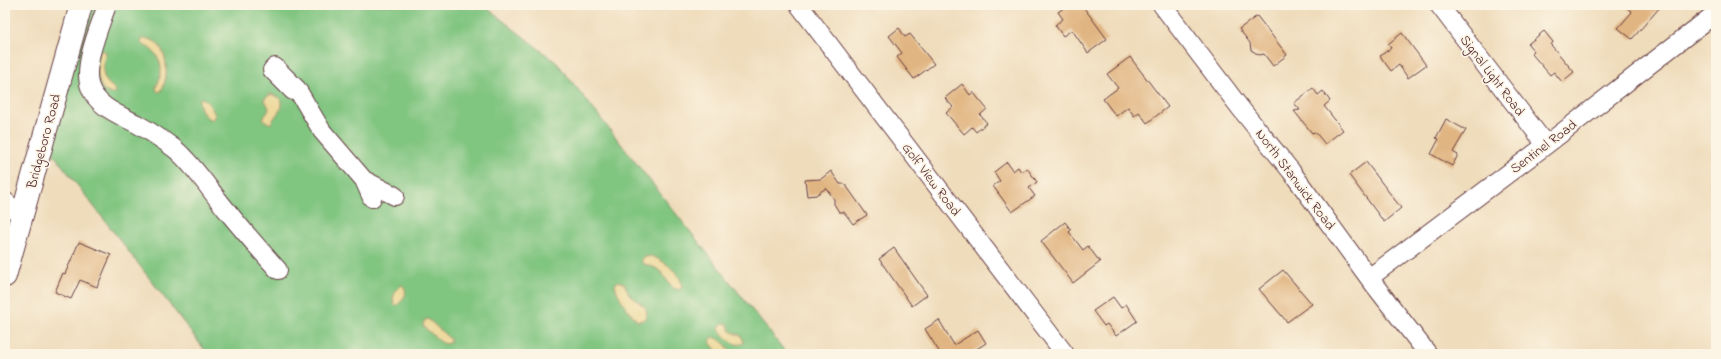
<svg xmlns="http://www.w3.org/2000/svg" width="1721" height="359" viewBox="0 0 1721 359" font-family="'Indie Flower',sans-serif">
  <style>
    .green { fill: #80c580; stroke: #657256 }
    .sand { fill: #eeda9e; stroke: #9c7c64 }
    .building { fill: #e1b582 }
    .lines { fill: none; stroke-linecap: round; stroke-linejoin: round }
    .minor-casing { stroke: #633b41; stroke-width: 20 }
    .major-casing { stroke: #633b41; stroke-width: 24 }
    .minor { stroke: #fff; stroke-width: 18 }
    .major { stroke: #fff; stroke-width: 22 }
    .labels { text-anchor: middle; stroke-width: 3.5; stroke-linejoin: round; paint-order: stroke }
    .street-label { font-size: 14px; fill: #4a1f2b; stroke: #fcf5e5 }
  </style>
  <rect width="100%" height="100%" fill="#fcf5e5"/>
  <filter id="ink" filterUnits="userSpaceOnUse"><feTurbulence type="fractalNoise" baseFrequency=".025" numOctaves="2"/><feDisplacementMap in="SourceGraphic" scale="8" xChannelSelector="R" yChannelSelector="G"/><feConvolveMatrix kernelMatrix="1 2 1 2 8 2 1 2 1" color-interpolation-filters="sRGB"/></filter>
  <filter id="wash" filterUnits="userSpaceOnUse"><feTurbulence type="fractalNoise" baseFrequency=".012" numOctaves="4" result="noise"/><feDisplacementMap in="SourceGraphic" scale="16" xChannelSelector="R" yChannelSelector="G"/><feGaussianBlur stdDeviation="0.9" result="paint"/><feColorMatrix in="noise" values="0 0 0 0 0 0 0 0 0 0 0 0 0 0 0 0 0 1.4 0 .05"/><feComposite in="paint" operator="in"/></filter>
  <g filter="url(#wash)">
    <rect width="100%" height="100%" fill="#efdcbb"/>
    <path class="green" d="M81 5H483L557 63 787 354H208L48 147Z"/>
    <path class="sand" d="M143 39C167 36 172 76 160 92L157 91 156 87C164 74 163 57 149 48 146 46 143 45 141 42Z
      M100 51H105L106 53C104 63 100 73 107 82 110 86 114 87 116 92L112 94C94 90 97 66 100 51Z
      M271 94 280 98 282 107 270 124 263 119C269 109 272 111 264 99Z
      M202 98C208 101 213 110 215 115L212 120C204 117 199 108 199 99Z
      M650 256C661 258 688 277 680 290L673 288 661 272 656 268 642 263V258Z
      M618 281 624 283 629 294 646 308 647 315 643 320 637 321C629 311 618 298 615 285Z
      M402 285C410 292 403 301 396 306 390 299 395 290 402 285Z
      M428 319 450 339V342L446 344 441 342 424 327 423 324 425 320Z
      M723 323 728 324 730 331 741 336 744 342C737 350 720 335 719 327Z
      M713 337C720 338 729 347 731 354H719L710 342Z"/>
    <g id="blocks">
      <path class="building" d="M1068 5H1082L1107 39 1088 53 1072 30 1063 36 1055 25 1063 19 1058 12Z
        M1624 5H1662L1632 39 1618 28 1632 12Z
        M1257 16 1287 55 1273 66 1264 54 1259 55 1251 50 1250 43 1239 29Z
        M899 28 905 37 910 34 934 64 914 79 897 57 902 53 889 36Z
        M1544 31 1553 42 1551 45 1574 72 1562 82 1554 72 1550 75 1531 53 1534 51 1528 44Z
        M1402 33 1426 65 1408 78 1399 65 1391 71 1380 56 1391 48 1388 44Z
        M1130 57 1168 107 1147 123 1139 112 1134 116 1128 107 1116 116 1103 99 1118 88 1107 74Z
        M962 84 970 95 973 92 987 109 980 115 987 123 976 132 972 127 964 134 946 113 953 107 945 98Z
        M1313 88 1318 95 1323 91 1330 101 1324 106 1343 130 1325 144 1315 132 1312 133 1294 111 1300 110 1294 103Z
        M1446 119 1466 130 1453 152 1458 155 1452 166 1431 154 1439 139 1436 138Z
        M1007 162 1013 171 1018 167 1021 172 1027 168 1037 182 1029 188 1035 196 1012 212 993 186 1000 181 994 172Z
        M1366 162 1401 208 1384 222 1349 175Z
        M831 171 840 184H845L867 215 853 224 844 212H839L834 204V199L826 188 816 195 807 196 805 180 821 179Z
        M1065 222 1071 230 1069 232 1083 250 1088 246 1100 262 1073 283 1041 241Z
        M79 242 111 255 97 287 80 280 71 299 55 292 63 273 65 274Z
        M894 248 927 295 912 306 879 259Z
        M1283 270 1312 304 1287 322 1259 289Z
        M1113 297 1121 308 1126 304 1137 321 1116 336 1107 324 1104 326 1093 311Z
        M939 320 954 345 978 330 986 343 969 354H939L940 353 925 329Z"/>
    </g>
  </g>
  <g filter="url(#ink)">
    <use href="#blocks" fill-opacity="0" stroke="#633b41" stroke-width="1"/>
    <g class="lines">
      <defs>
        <path id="minor" d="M107 5C100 26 82 66 90 87 97 107 120 115 137 124 150 131 163 140 175 149 196 167 210 191 228 212 244 232 261 251 278 270
          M799 5 1065 354
          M1162 5 1241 109 1291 171 1369 278 1428 354
          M1439 5 1546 145
          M293 91 272 70 275 67 297 89 322 131 364 180 372 198
          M364 180 395 196
          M5 201 22 217
          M1369 278 1546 145 1716 13"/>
        <path id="major" d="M5 276 81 5"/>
      </defs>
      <use href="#minor" class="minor-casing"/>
      <use href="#major" class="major-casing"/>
      <use href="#minor" class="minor"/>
      <use href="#major" class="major"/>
    </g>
  </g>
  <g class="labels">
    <g class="street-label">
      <text transform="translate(1493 75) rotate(53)" y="5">Signal Light Road</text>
      <text transform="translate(43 141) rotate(-75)" y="5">Bridgeboro Road</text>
      <text transform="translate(1543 146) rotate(-37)" y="5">Sentinel Road</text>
      <text transform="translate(932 179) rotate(53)" y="5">Golf View Road</text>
      <text transform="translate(1296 179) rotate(53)" y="5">North Stanwick Road</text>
    </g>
  </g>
  <rect width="1721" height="359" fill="none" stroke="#fcf5e5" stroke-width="20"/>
</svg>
